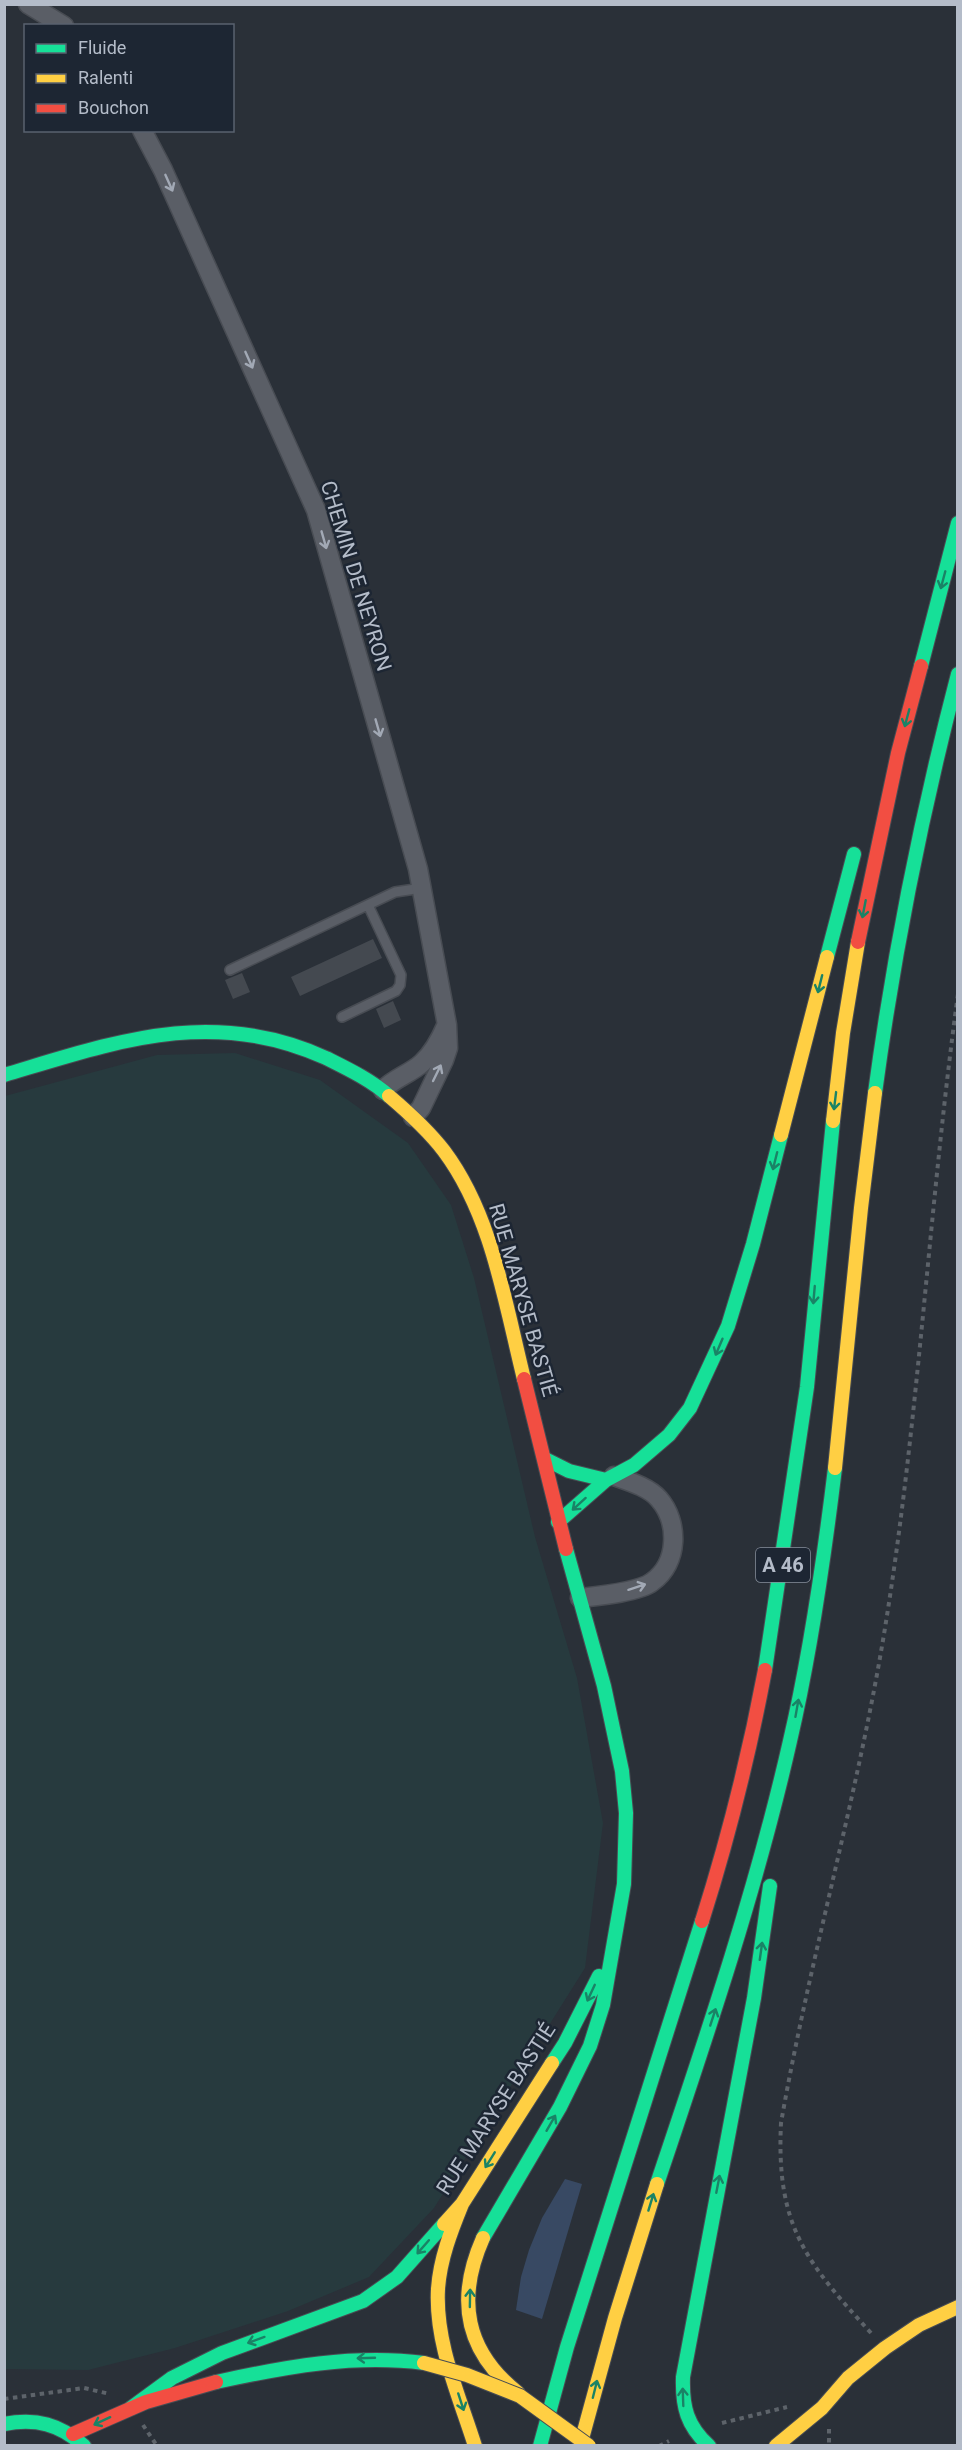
<svg xmlns="http://www.w3.org/2000/svg" width="962" height="2450" viewBox="0 0 962 2450" font-family="Roboto,sans-serif">
  <style>
    .green { fill: #273a3e }
    .water { fill: #384963 }
    .building { fill: #444950 }
    .lines { fill: none; stroke-linecap: round; stroke-linejoin: round }
    .lane-casing { stroke: #484c53; stroke-width: 12 }
    .street-casing { stroke: #484c53; stroke-width: 21 }
    .fast-casing { stroke: #484c53; stroke-width: 16 }
    .slow-casing { stroke: #484c53; stroke-width: 16 }
    .jam-casing { stroke: #484c53; stroke-width: 16 }
    .path { stroke: #5d636a; stroke-width: 4; stroke-dasharray: 4.5 4.5; stroke-linecap: butt }
    .lane { stroke: #5a5e66; stroke-width: 9 }
    .street { stroke: #5a5e66; stroke-width: 18 }
    .fast { stroke: #16e098; stroke-width: 14 }
    .slow { stroke: #ffcf43; stroke-width: 14 }
    .jam { stroke: #f24e42; stroke-width: 14 }
    .slow-bridge-casing { stroke: #484c53; stroke-width: 16; stroke-linecap: butt }
    .slow-bridge { stroke: #ffcf43; stroke-width: 14 }
    .oneway { stroke: #a2a9b5 }
    .oneway2 { stroke: #1a8366 }
    .labels { text-anchor: middle; stroke-width: 5; stroke-linejoin: round; paint-order: stroke }
    .shield { fill: #1d2633; stroke: #878f9c; stroke-width: 1.5 }
    .shield-label { font-size: 20px; font-weight: bold; fill: #b4bcc9 }
    .street-label { font-size: 21px; fill: #b4bcc9; stroke: #1d2633 }
  </style>
  <rect width="100%" height="100%" fill="#2a3038"/>
  <path class="green" d="M235 1053 320 1080 408 1143 451 1205 474 1278 535 1537 577 1678 603 1823 585 1968 434 2208 369 2277 288 2311 175 2348 88 2370 5 2369V1096L157 1055Z"/>
  <path class="water" d="M565 2179 582 2184 542 2319 516 2310 521 2277 529 2250 542 2218Z"/>
  <path class="building" d="M373 939 382 958 300 996 291 977Z
    M242 973 250 992 233 999 225 980Z
    M393 1001 401 1020 384 1028 376 1009Z"/>
  <g class="lines">
    <defs>
      <path id="lane" d="M230 970 395 892 422 888
        M342 1017 396 991 400 985 401 975 368 905"/>
      <path id="street" d="M28 4 64 26
        M142 130 163 170 316 510 418 869 447 1025 448 1048 444 1060 421 1108 413 1117
        M383 1090C394 1078 410 1074 422 1063 433 1053 440 1040 446 1026
        M580 1598C598 1596 639 1592 652 1582 679 1563 679 1522 659 1499 649 1487 628 1481 614 1476"/>
      <path id="fast" d="M921 666 958 523
        M827 957 854 854
        M4 1075C115 1042 212 1006 326 1058 348 1069 371 1080 389 1096
        M875 1093C894 951 922 812 958 674
        M545 1459 569 1471 606 1480
        M558 1522 606 1480 634 1465 669 1435 690 1408 728 1326 753 1244 781 1135
        M765 1670 807 1387 833 1121
        M552 2063 565 2043 599 1976
        M657 2184C706 2038 756 1891 790 1741 811 1651 824 1559 835 1468
        M483 2238 560 2107 590 2046 603 2005 624 1884 626 1813 622 1771 604 1686 566 1549
        M216 2382C285 2367 353 2354 424 2363
        M131 2408 172 2378 222 2353 363 2301 397 2277 444 2224
        M4 2424C36 2418 60 2424 84 2446
        M540 2446 567 2347 702 1921
        M709 2446C687 2426 682 2407 683 2377L754 1998 770 1886"/>
      <path id="slow" d="M389 1096C409 1113 428 1130 444 1151 492 1215 505 1303 524 1379
        M833 1121 843 1033 858 942
        M781 1135 827 957
        M835 1468 861 1208 875 1093
        M462 2204C451 2231 440 2259 438 2289 435 2343 459 2395 475 2446
        M444 2224 462 2204 552 2063
        M483 2238C456 2299 465 2351 518 2393
        M580 2446 615 2318 657 2184
        M776 2446 822 2408 848 2378 885 2348 919 2325 958 2307"/>
      <path id="jam" d="M858 942 898 753 921 666
        M524 1379 566 1549
        M702 1921C728 1839 749 1755 765 1670
        M73 2434 146 2402 216 2382"/>
    </defs>
    <use href="#lane" class="lane-casing"/>
    <use href="#street" class="street-casing"/>
    <use href="#fast" class="fast-casing"/>
    <use href="#slow" class="slow-casing"/>
    <use href="#jam" class="jam-casing"/>
    <path class="path" d="M871 2333C805 2261 776 2225 781 2123 810 1957 858 1795 885 1628 919 1418 929 1205 958 994
      M4 2399 84 2388 110 2394
      M722 2423 787 2407
      M143 2425 157 2446
      M829 2429V2446
      M659 2446 669 2441"/>
    <use href="#lane" class="lane"/>
    <use href="#street" class="street"/>
    <use href="#fast" class="fast"/>
    <use href="#slow" class="slow"/>
    <use href="#jam" class="jam"/>
    <defs>
      <path id="slow-bridge" d="M424 2363 467 2375 520 2396 589 2446"/>
    </defs>
    <use href="#slow-bridge" class="slow-bridge-casing"/>
    <use href="#slow-bridge" class="slow-bridge"/>
  </g>
  <defs><path id="oneway-shaft" d="M-6 0H5M1.5-3L5.5 0L1.5 3" fill="none" stroke-width="1.6" stroke-linecap="round" stroke-linejoin="round" transform="scale(1.5)"/></defs>
  <g class="oneway">
    <use href="#oneway-shaft" transform="translate(169 183) rotate(66)"/>
    <use href="#oneway-shaft" transform="translate(249 360) rotate(66)"/>
    <use href="#oneway-shaft" transform="translate(324 540) rotate(74)"/>
    <use href="#oneway-shaft" transform="translate(378 728) rotate(74)"/>
    <use href="#oneway-shaft" transform="translate(437 1073) rotate(-64)"/>
    <use href="#oneway-shaft" transform="translate(637 1587) rotate(-18)"/>
  </g>
  <g class="oneway2">
    <use href="#oneway-shaft" transform="translate(943 580) rotate(105)"/>
    <use href="#oneway-shaft" transform="translate(907 718) rotate(105)"/>
    <use href="#oneway-shaft" transform="translate(864 909) rotate(101)"/>
    <use href="#oneway-shaft" transform="translate(820 984) rotate(104)"/>
    <use href="#oneway-shaft" transform="translate(835 1101) rotate(97)"/>
    <use href="#oneway-shaft" transform="translate(775 1161) rotate(104)"/>
    <use href="#oneway-shaft" transform="translate(814 1295) rotate(95)"/>
    <use href="#oneway-shaft" transform="translate(719 1347) rotate(113)"/>
    <use href="#oneway-shaft" transform="translate(579 1504) rotate(138)"/>
    <use href="#oneway-shaft" transform="translate(797 1708) rotate(-80)"/>
    <use href="#oneway-shaft" transform="translate(761 1951) rotate(-82)"/>
    <use href="#oneway-shaft" transform="translate(591 1993) rotate(115)"/>
    <use href="#oneway-shaft" transform="translate(713 2017) rotate(-72)"/>
    <use href="#oneway-shaft" transform="translate(551 2123) rotate(-60)"/>
    <use href="#oneway-shaft" transform="translate(490 2160) rotate(122)"/>
    <use href="#oneway-shaft" transform="translate(718 2184) rotate(-79)"/>
    <use href="#oneway-shaft" transform="translate(651 2202) rotate(-73)"/>
    <use href="#oneway-shaft" transform="translate(423 2247) rotate(131)"/>
    <use href="#oneway-shaft" transform="translate(470 2298) rotate(-89)"/>
    <use href="#oneway-shaft" transform="translate(256 2340) rotate(160)"/>
    <use href="#oneway-shaft" transform="translate(366 2358) rotate(178)"/>
    <use href="#oneway-shaft" transform="translate(595 2389) rotate(-76)"/>
    <use href="#oneway-shaft" transform="translate(683 2397) rotate(-92)"/>
    <use href="#oneway-shaft" transform="translate(461 2402) rotate(72)"/>
    <use href="#oneway-shaft" transform="translate(102 2421) rotate(155)"/>
  </g>
  <g class="labels">
    <rect class="shield" x="756" y="1548" width="54" height="34" rx="4.5"/>
    <g class="shield-label">
      <text x="783" y="1572">A 46</text>
    </g>
    <g class="street-label">
      <text transform="translate(356 576) rotate(73)" y="7">CHEMIN DE NEYRON</text>
      <text transform="translate(523 1300) rotate(74)" y="7">RUE MARYSE BASTIÉ</text>
      <text transform="translate(496 2109) rotate(-57)" y="7">RUE MARYSE BASTIÉ</text>
    </g>
  </g>
  <rect width="962" height="2450" fill="none" stroke="#b4bcc9" stroke-width="12"/>
  <rect x="24" y="24" width="210" height="108" fill="#1d2633" stroke="#59626f" stroke-width="1.5"/>
  <rect x="36" y="44" width="30" height="9" fill="#16e098" stroke="#59626f" stroke-width="1.5"/>
  <text x="78" y="54" font-size="18" fill="#b4bcc9">Fluide</text>
  <rect x="36" y="74" width="30" height="9" fill="#ffcf43" stroke="#59626f" stroke-width="1.5"/>
  <text x="78" y="84" font-size="18" fill="#b4bcc9">Ralenti</text>
  <rect x="36" y="104" width="30" height="9" fill="#f24e42" stroke="#59626f" stroke-width="1.5"/>
  <text x="78" y="114" font-size="18" fill="#b4bcc9">Bouchon</text>
</svg>
